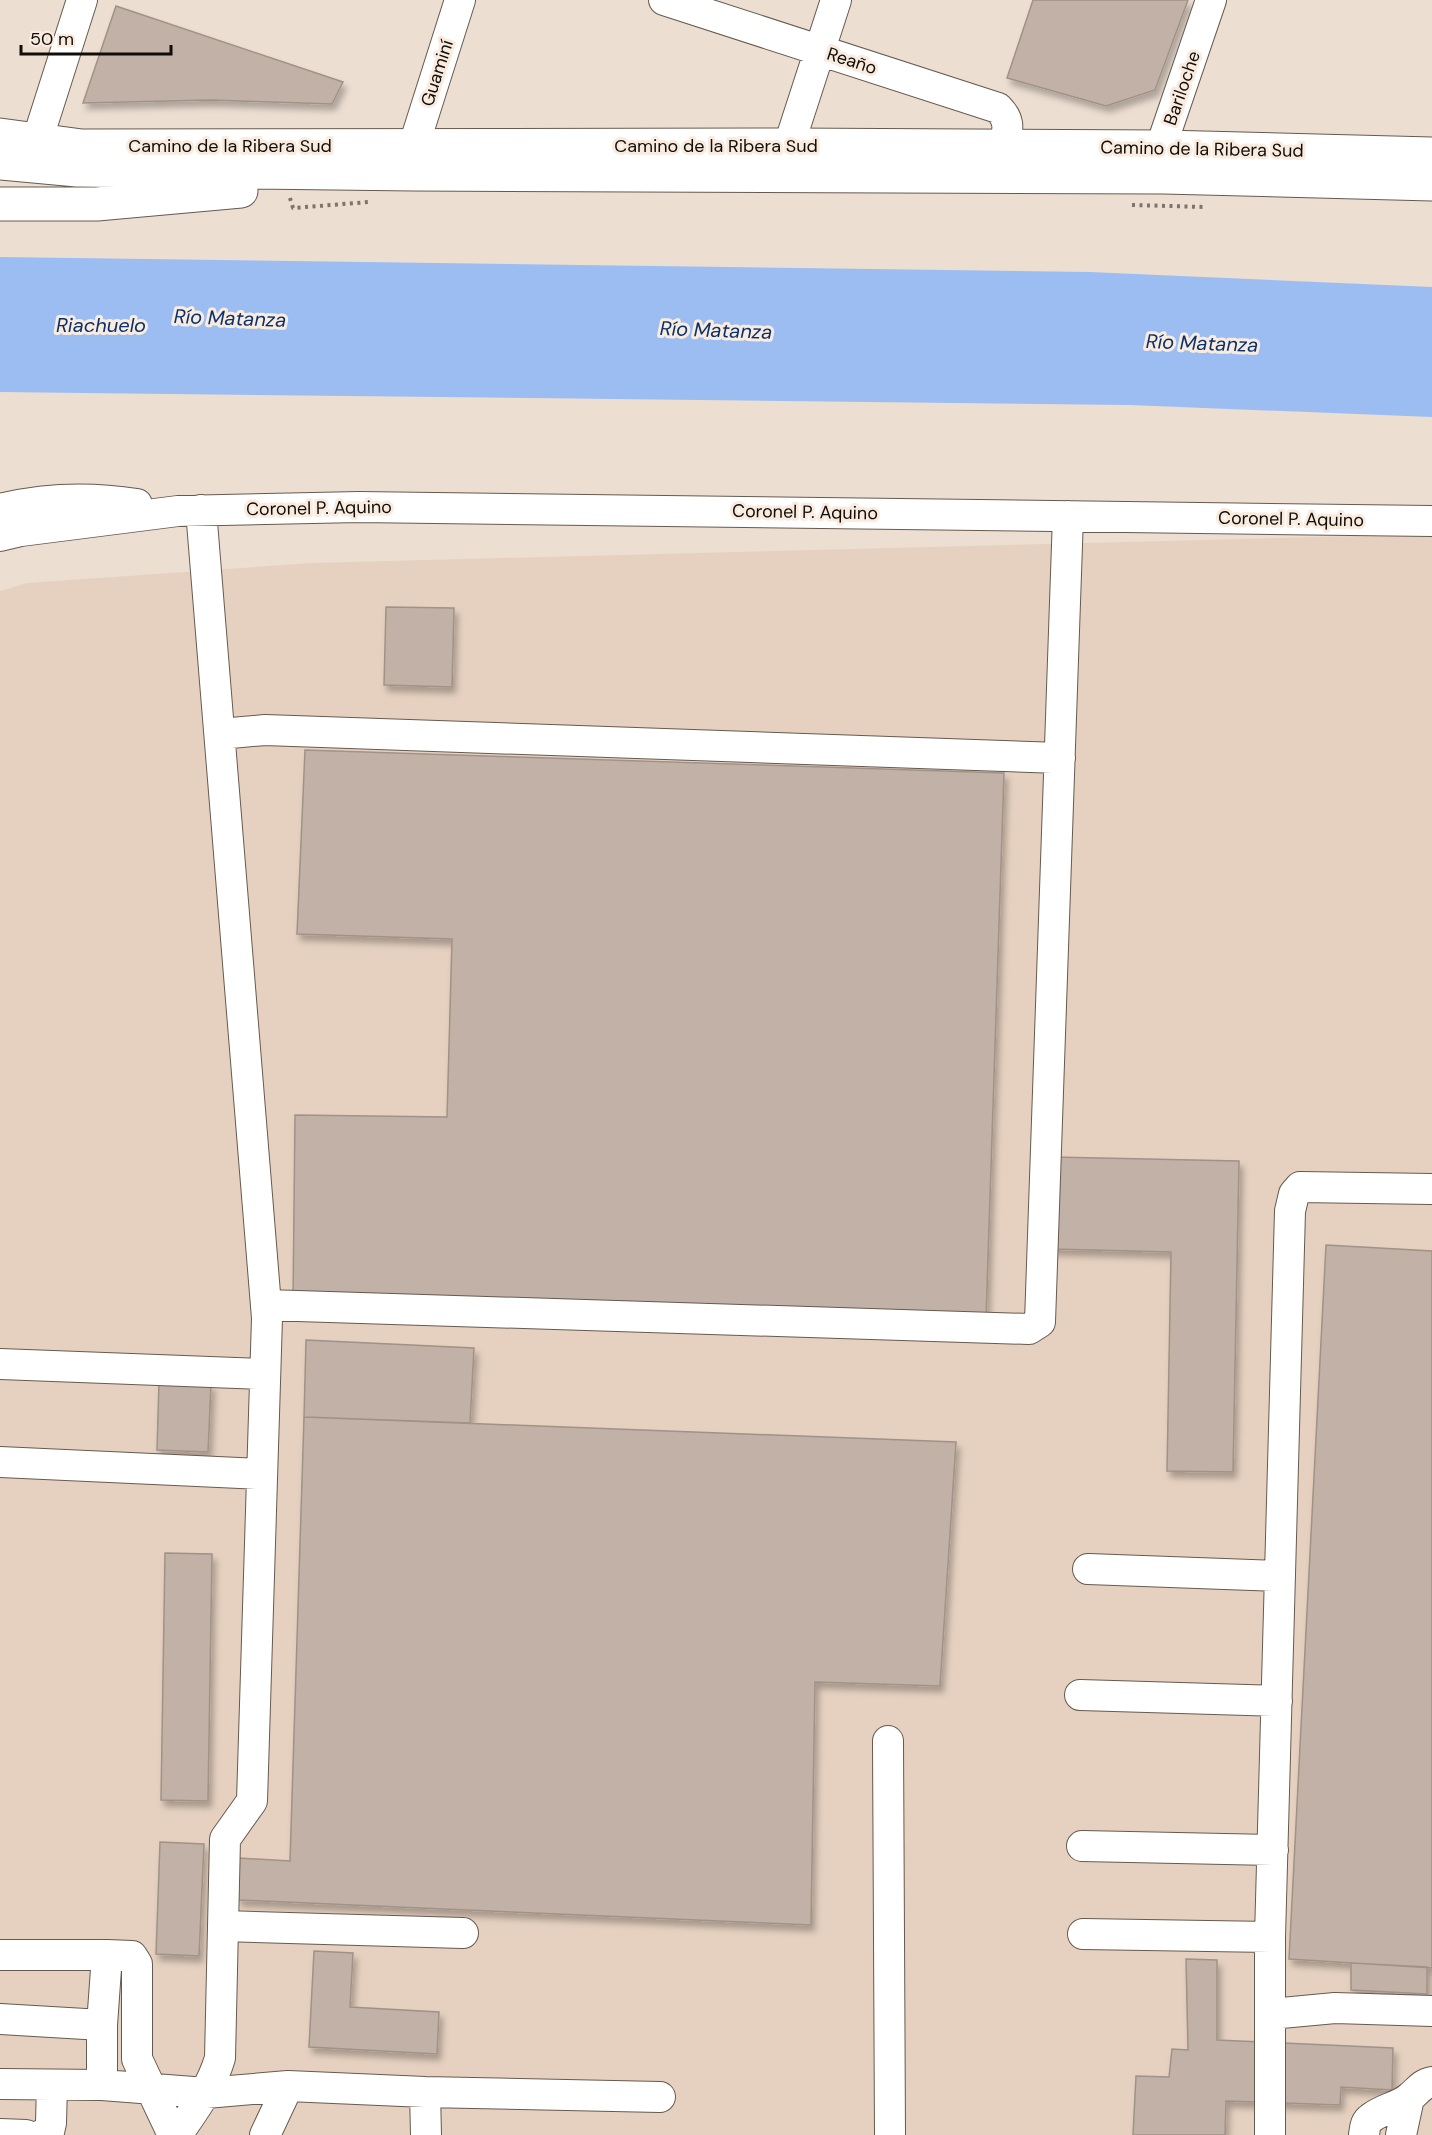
<svg xmlns="http://www.w3.org/2000/svg" width="1432" height="2135" viewBox="0 0 1432 2135" font-family="'DM Sans',sans-serif">
  <style>
    .built { fill: #e6d1c0 }
    .water { fill: #9bbdf2 }
    .building { fill: #c1b1a7; stroke: #a19288; stroke-width: 1.5; filter: url(#shadow) }
    .lines { fill: none; stroke-linecap: round; stroke-linejoin: round }
    .minor-casing { stroke: #665a4f; stroke-width: 32 }
    .major-casing { stroke: #665a4f; stroke-width: 35 }
    .path { stroke: #7d746c; stroke-width: 4; stroke-dasharray: 3 4.5; stroke-linecap: butt }
    .minor { stroke: #fff; stroke-width: 30 }
    .major { stroke: #fff; stroke-width: 33 }
    .labels { text-anchor: middle; stroke-width: 6; stroke-linejoin: round; paint-order: stroke }
    .street-label { font-size: 18px; fill: #110d09; stroke: #faebdf }
    .water-label { font-size: 20px; font-style: italic; fill: #08316d; stroke: #faebdf }
  </style>
  <defs>
    <filter id="shadow"><feDropShadow dx="3.5" dy="6" stdDeviation="3" flood-color="#0004"/></filter>
  </defs>
  <rect width="100%" height="100%" fill="#edded2"/>
  <path class="built" d="M1432 534V2135H0V591L27 583 312 563Z"/>
  <path class="water" d="M0 257 1090 272 1432 287V417L1130 405 0 392Z"/>
  <path class="building" d="M1033 0H1188L1155 90 1106 106 1007 78Z
    M116 6 343 82 332 104 210 100 83 103Z
    M386 607 454 608 452 687 384 685Z
    M305 750 1004 773 986 1319 293 1302 295 1115 447 1117 452 939 297 934Z
    M1053 1157 1239 1161 1233 1472 1167 1471 1171 1252 1051 1249Z
    M1326 1245 1432 1251V1968L1289 1959Z
    M306 1340 474 1348 470 1423 304 1417Z
    M159 1382 211 1384 208 1452 157 1450Z
    M304 1417 956 1442 940 1686 815 1682 811 1925 238 1900 239 1858 290 1861Z
    M165 1553 212 1554 208 1801 161 1800Z
    M160 1842 204 1844 199 1956 156 1954Z
    M314 1951 353 1953 350 2007 439 2012 437 2054 309 2047Z
    M1186 1959 1217 1960V2040L1393 2048 1392 2090 1341 2087 1340 2105 1226 2101 1225 2135H1133L1136 2076 1169 2077 1172 2049 1188 2050Z
    M1351 1963 1427 1967V1994L1351 1990Z"/>
  <g class="lines">
    <defs>
      <path id="minor" d="M664 0 998 108C1012 122 1007 131 1004 148
        M414 145 460 0
        M789 145 836 0
        M30 163 82 0
        M1164 169 1165 135 1211 0
        M0 509C44 498 92 497 137 504
        M0 536 21 531 178 511 359 507 1432 521
        M220 734 265 730 1060 758
        M266 1305 1029 1329 1040 1322 1068 516
        M0 1364 265 1374
        M0 1462 262 1474
        M1088 1569 1280 1576
        M1080 1695 1277 1701
        M888 1741 890 2135
        M1082 1846 1273 1850
        M223 1926 463 1933
        M1083 1934 1270 1937
        M0 1955H107L102 2025V2085
        M107 1955 132 1956 137 1964V2059L173 2135
        M1270 2014 1335 2008 1432 2011
        M0 2019 102 2025
        M0 2084 102 2085 206 2093 288 2086
        M425 2092 426 2135
        M0 2134 26 2135
        M41 2135 49 2132 51 2123 52 2085
        M177 2135C194 2110 211 2088 220 2058L225 1839 252 1801 267 1318 201 510
        M265 2135 288 2086 425 2092 660 2097
        M1270 2135V1937L1290 1211 1294 1194 1300 1187 1432 1189
        M1364 2135C1365 2128 1365 2122 1371 2118 1382 2109 1398 2107 1409 2098 1418 2091 1421 2084 1432 2082
        M1401 2135 1409 2098"/>
      <path id="major" d="M0 135 82 146 789 145 1164 147 1432 154
        M0 163 77 170 414 174 1164 177 1432 184
        M0 204H97L241 191"/>
    </defs>
    <use href="#minor" class="minor-casing"/>
    <use href="#major" class="major-casing"/>
    <path class="path" d="M290 198 293 208 369 202
      M1132 205 1205 207"/>
    <use href="#minor" class="minor"/>
    <use href="#major" class="major"/>
  </g>
  <g class="labels">
    <g class="street-label">
      <text transform="translate(852 61) rotate(18)" y="6">Reaño</text>
      <text transform="translate(437 73) rotate(-72)" y="6">Guaminí</text>
      <text transform="translate(1182 88) rotate(-71)" y="6">Bariloche</text>
      <text x="230" y="152">Camino de la Ribera Sud</text>
      <text x="716" y="152">Camino de la Ribera Sud</text>
      <text transform="translate(1202 149) rotate(1)" y="6">Camino de la Ribera Sud</text>
      <text transform="translate(319 508) rotate(-1)" y="6">Coronel P. Aquino</text>
      <text transform="translate(805 512) rotate(1)" y="6">Coronel P. Aquino</text>
      <text transform="translate(1291 519) rotate(1)" y="6">Coronel P. Aquino</text>
    </g>
    <g class="water-label">
      <text transform="translate(230 318) rotate(2)" y="7">Río Matanza</text>
      <text x="101" y="332">Riachuelo</text>
      <text transform="translate(716 330) rotate(2)" y="7">Río Matanza</text>
      <text transform="translate(1202 343) rotate(2)" y="7">Río Matanza</text>
    </g>
  </g>
  <path d="M21 45v9h150v-9" fill="none" stroke="#110d09" stroke-width="3"/>
  <text x="30" y="45" font-size="18" fill="#110d09" stroke="#faebdf" stroke-width="4.5" paint-order="stroke">50 m</text>
</svg>
